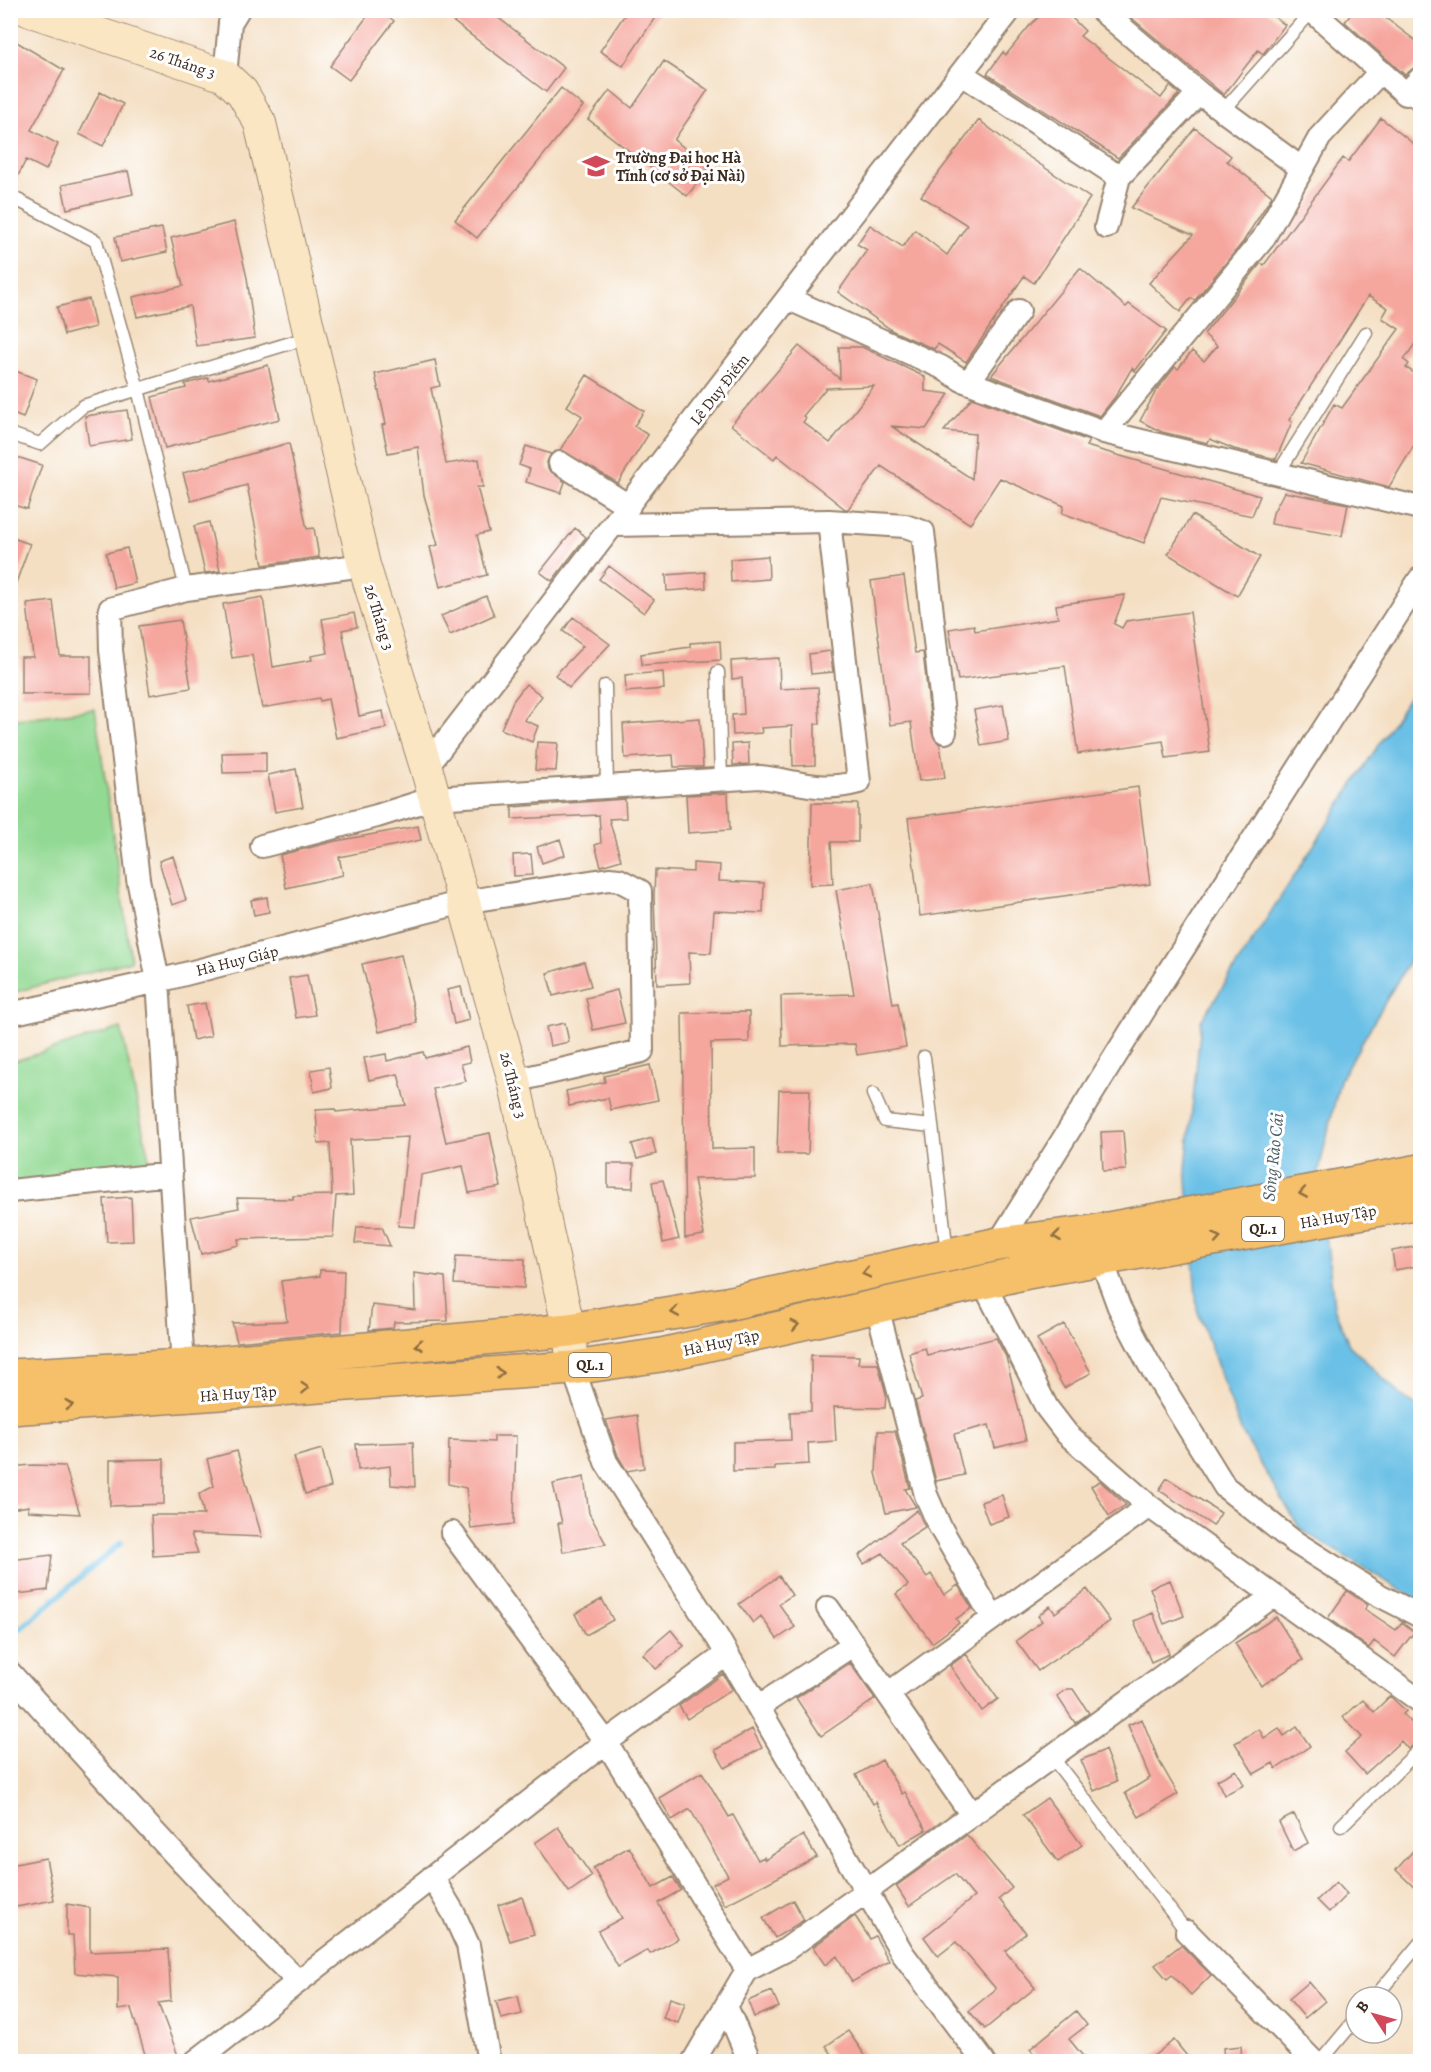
<svg xmlns="http://www.w3.org/2000/svg" width="1431" height="2072" viewBox="0 0 1431 2072" font-family="Alegreya,serif">
  <style>
    .green { fill: #92d993; stroke: #668258; stroke-width: 1.5 }
    .water { fill: #6ac0e6; stroke: #527582; stroke-width: 1.5 }
    .lines { fill: none; stroke-linecap: round; stroke-linejoin: round }
    .stream { stroke: #6ac0e6; stroke-width: 6 }
    .building { fill: #f5a69d; fill-rule: evenodd }
    .lane-casing { stroke: #988470; stroke-width: 15 }
    .street-casing { stroke: #988470; stroke-width: 26 }
    .secondary-casing { stroke: #988470; stroke-width: 34 }
    .primary-casing { stroke: #988470; stroke-width: 36 }
    .lane { stroke: #fff; stroke-width: 12 }
    .street { stroke: #fff; stroke-width: 22 }
    .secondary { stroke: #fbe6c4; stroke-width: 32 }
    .primary { stroke: #f6c06b; stroke-width: 33 }
    .oneway { stroke: #8f6e41 }
    .labels { text-anchor: middle; stroke-width: 6; stroke-linejoin: round; paint-order: stroke }
    .shield { fill: #fff; stroke: #766a62; stroke-width: 1.5 }
    .shield-label { font-size: 15px; font-weight: bold; fill: #3b2a1e }
    .street-label { font-size: 16px; fill: #3b2a1e; stroke: #fff }
    .poi-label { font-size: 16px; font-weight: bold; fill: #3b2a1e; stroke: #fff; text-anchor: start }
    .water-label { font-size: 18px; font-style: italic; fill: #4b5e64; stroke: #fff }
  </style>
  <rect width="100%" height="100%" fill="#fff"/>
  <filter id="ink" filterUnits="userSpaceOnUse"><feTurbulence type="fractalNoise" baseFrequency=".0167" numOctaves="2"/><feDisplacementMap in="SourceGraphic" scale="12" xChannelSelector="R" yChannelSelector="G"/><feConvolveMatrix kernelMatrix="1 2 1 2 8 2 1 2 1" color-interpolation-filters="sRGB"/></filter>
  <filter id="wash" filterUnits="userSpaceOnUse"><feTurbulence type="fractalNoise" baseFrequency=".008" numOctaves="4" result="noise"/><feDisplacementMap in="SourceGraphic" scale="24" xChannelSelector="R" yChannelSelector="G"/><feGaussianBlur stdDeviation="1.35" result="paint"/><feColorMatrix in="noise" values="0 0 0 0 0 0 0 0 0 0 0 0 0 0 0 0 0 1.4 0 .05"/><feComposite in="paint" operator="in"/></filter>
  <g filter="url(#wash)">
    <rect width="100%" height="100%" fill="#f4dfc3"/>
    <path class="green" d="M95 709 131 961 11 993V720Z
      M121 1028 152 1173 11 1187V1062Z"/>
    <path class="water" d="M1420 680V942L1340 1080 1319 1170 1334 1307 1349 1345 1403 1397 1420 1407V1602L1300 1529 1241 1431 1197 1309 1186 1168 1201 1021Z"/>
    <g class="lines">
      <path class="stream" d="M10 1637 121 1543"/>
    </g>
    <g id="blocks">
      <path class="building" d="M372 10H381L394 21 349 80 330 66Z
        M438 10H488L564 68 546 92Z
        M628 10H660L623 66 600 51Z
        M1047 10H1064L1085 31 1080 36 1161 98 1170 86 1179 94 1118 158 987 74 1003 52 1006 55 1031 24Z
        M1132 10H1265L1285 25 1263 54 1258 50 1224 95 1128 15Z
        M1354 10H1375L1420 44V66H1416L1405 75 1345 22Z
        M10 38 64 70 31 130 58 144 46 170 26 160 12 188Z
        M664 61 708 90 674 140 710 167 687 196 588 119 610 90 632 108Z
        M561 88 583 106 477 238 455 220Z
        M100 92 123 104 103 146 79 134Z
        M1381 118 1420 149V336L1404 360 1409 364 1406 368 1420 376V445L1416 442 1389 487 1301 463 1334 404 1342 408 1399 329 1382 318 1388 308 1368 296 1289 420 1292 422 1276 459 1234 449 1210 439 1208 443 1162 432 1140 421 1156 391 1175 367 1178 369 1192 351 1204 361 1217 346 1204 334 1261 263 1264 265 1343 158 1348 162Z
        M979 120 1014 147 1090 198 1034 283 1024 276 966 362 938 344 934 349 893 331 838 292 867 250 857 244 870 225 903 247 915 230 947 255 967 225 921 196Z
        M1195 128 1231 156 1227 161 1272 196 1243 242 1195 300 1191 298 1180 312 1149 283 1193 235 1131 208Z
        M128 171 133 194 67 209 62 185Z
        M234 222 247 278 255 338 196 346 190 306 137 317 133 297 183 286 171 238Z
        M162 228 167 252 120 262 115 237Z
        M1080 268 1126 307 1129 304 1166 331 1135 371 1132 368 1115 397 1100 416 991 376Z
        M89 299 95 327 64 335 57 307Z
        M799 346 840 379 839 347H862L925 377V391L949 394 926 429 891 426 972 479 975 434 944 431 972 398 1089 441 1086 446 1260 496 1252 516 1161 497 1144 543 1062 513 1064 506 1000 478 970 524 881 466 848 509H845L777 455 774 459 731 425ZM874 386 830 443 803 422 806 418 803 416 826 388Z
        M435 360 440 386 431 388 446 464 479 459 483 487H477L489 532 477 535 487 575 440 587 430 547 438 545 424 495 418 447 388 453 382 425 386 424 375 374Z
        M268 365 280 419 165 448 152 397 186 388 185 384 208 378 209 381Z
        M10 369 37 379 23 418 10 413Z
        M587 375 644 411 634 426 648 435 618 483 560 450 582 416 567 406Z
        M127 410 132 439 89 446 85 416Z
        M289 443 307 529 314 528 319 557 263 565 247 485 191 501 183 473Z
        M526 446 551 454 547 462 548 469 565 482 561 493 526 482 530 469 519 465Z
        M14 456 42 465 27 509 10 504V467Z
        M1284 492 1348 504 1342 536 1271 524 1273 513Z
        M1192 515 1260 557 1237 596 1168 554Z
        M209 522 220 571 205 573 194 526Z
        M575 528 586 537 552 581 540 572Z
        M10 537 30 544 12 594 10 593Z
        M127 548 135 583 114 588 106 553Z
        M768 556 769 579 731 582 730 559Z
        M609 566 654 600 644 613 599 579Z
        M705 572 706 588 667 591 666 575Z
        M904 576 915 653 923 652 932 733 940 745 945 778 919 781 911 722 890 725 871 581Z
        M1125 595 1114 624 1122 628 1126 621 1190 612 1210 752 1166 758 1163 741 1078 754 1065 666 958 680 949 629 974 625 975 631 1058 618 1056 605Z
        M486 596 494 615 450 635 441 616Z
        M263 597 273 667 312 660 311 656 328 653 322 619 354 613 357 627 342 630 359 716 383 711 386 728 336 738 328 699 320 701 319 698 262 708 252 655 232 658 223 604Z
        M53 601 60 656H91V693L21 694V657H33L27 604Z
        M573 617 610 644 569 688 555 675 583 646 563 631Z
        M180 620 191 688 150 695 139 626Z
        M720 641 721 660 642 665 641 654 690 647V643Z
        M830 651 833 672 811 674 809 654Z
        M779 658 780 689 818 687 820 724H815V765L793 766 792 726 761 728 762 733 733 735 732 715 744 714 742 678 732 679 731 661Z
        M663 672 664 689 626 692 625 675Z
        M526 684 542 696 524 720 538 726 532 742 501 729 513 701Z
        M1003 705 1009 741 981 746 974 710Z
        M700 718 703 767H674L673 755 625 758 623 724Z
        M537 742 558 743 556 771 535 770Z
        M748 743 749 764 733 765 732 744Z
        M266 752V772L223 773 222 753Z
        M296 769 303 807 275 812 268 775Z
        M1138 787 1150 884 920 916 908 818Z
        M728 793 730 830 688 833 686 795Z
        M625 799 626 818 609 819 621 860 601 866 595 845 601 843 599 815 512 819V807Z
        M812 803 858 804V842H831L833 884 810 885Z
        M418 826 421 840 339 857 343 875 286 888 280 855 336 841Z
        M560 839 565 855 542 863 537 847Z
        M531 854 533 875 514 876 513 855Z
        M173 856 186 900 172 905 159 861Z
        M693 863 720 865 719 881 764 883 763 913 714 911 711 953 689 952 690 983 657 985 654 896 655 870 693 872Z
        M873 883 893 1004 898 1003 906 1047 857 1055 855 1044 782 1046 781 996 854 994 836 890Z
        M267 897 269 912 254 915 251 900Z
        M401 955 417 1023 379 1032 362 964Z
        M584 962 591 986 553 996 547 973Z
        M307 975 315 1015 296 1018 289 978Z
        M461 987 469 1020 454 1024 447 990Z
        M617 990 625 1023 593 1030 586 998Z
        M205 1003 211 1036 193 1040 187 1006Z
        M749 1012V1042L711 1043 712 1149 755 1148V1178L694 1179 704 1235 685 1238 682 1013Z
        M565 1023 569 1042 550 1046 546 1027Z
        M467 1047 470 1062 461 1064 466 1081 433 1089 446 1142 490 1133 501 1187 469 1193 463 1166 421 1175 415 1227 398 1226 408 1137 350 1140 353 1195 336 1196 333 1237 238 1239 239 1245 201 1254 191 1217 239 1208 237 1198 293 1199V1196L332 1195 330 1143 318 1144 316 1110 335 1109 336 1112 406 1105 398 1074 369 1080 364 1058 386 1054 387 1061 423 1052 425 1058Z
        M650 1065 658 1100 611 1110 608 1098 569 1106 566 1091 605 1082 604 1076Z
        M329 1067 332 1088 314 1092 311 1070Z
        M779 1090H810L808 1154H777Z
        M1123 1131 1126 1170 1103 1171 1101 1132Z
        M652 1138 656 1154 637 1159 632 1144Z
        M608 1164H634L633 1188 608 1187Z
        M663 1180 679 1239 663 1243 652 1182Z
        M131 1197 133 1241 107 1242 104 1199Z
        M357 1227H382L390 1246 355 1243Z
        M1414 1247 1417 1266 1395 1270 1392 1251Z
        M456 1256 525 1259 524 1288 454 1284Z
        M320 1270 344 1271 342 1332 237 1342 232 1323 287 1321 281 1281 320 1276Z
        M414 1273 445 1277 448 1321 394 1322 393 1328 369 1330 372 1305 415 1310Z
        M1064 1324 1091 1373 1064 1388 1037 1339Z
        M996 1338 1006 1357 1026 1440 995 1448 989 1425 954 1434 964 1475 936 1481 915 1401 922 1399 909 1353 925 1348 927 1355Z
        M811 1355 859 1356 858 1364H878L886 1394 885 1408 834 1407 836 1441 808 1443 809 1464 775 1466V1470L733 1471V1442L791 1440 790 1412 811 1411Z
        M637 1415 644 1468 627 1471 618 1456 606 1420Z
        M878 1431H895L910 1488 905 1489 916 1507 886 1513 876 1473Z
        M494 1436H516L514 1524 471 1529 466 1488 448 1484 449 1440 494 1442Z
        M413 1442 415 1487 391 1485 390 1466 358 1470 356 1444Z
        M322 1449 331 1487 305 1494 294 1457Z
        M237 1451 262 1537 191 1534 198 1553 153 1556 151 1515H204L199 1494 214 1486 207 1459Z
        M164 1459V1504L110 1506V1460Z
        M32 1465 65 1466 80 1514 28 1511 29 1506 10 1509V1467Z
        M584 1477 589 1513 606 1544 563 1552 558 1523H562L553 1484Z
        M1167 1478 1221 1513 1213 1526 1159 1490Z
        M1100 1481 1126 1505 1109 1516 1091 1486Z
        M1002 1495 1009 1517 989 1524 981 1502Z
        M917 1510 925 1527 900 1543 927 1577 931 1574 944 1595 958 1585 972 1608 956 1619 959 1623 932 1643 896 1594 908 1585 883 1553 864 1564 859 1556Z
        M52 1555 48 1590 10 1595V1560Z
        M779 1576 792 1595 779 1604 795 1627 777 1639 761 1616 753 1623 739 1604Z
        M1170 1580 1184 1616 1164 1624 1150 1588Z
        M1087 1589 1110 1621 1038 1671 1016 1641 1042 1621 1038 1616 1050 1606 1055 1613Z
        M1347 1591 1368 1605 1365 1609 1396 1630 1402 1622 1414 1632 1395 1657 1374 1641 1369 1648 1328 1618Z
        M602 1599 613 1620 586 1635 575 1614Z
        M1153 1613 1169 1654 1151 1662 1134 1621Z
        M1276 1617 1303 1660 1261 1686 1235 1643Z
        M671 1630 684 1646 656 1669 643 1654Z
        M966 1654 998 1699 982 1711 950 1666Z
        M850 1663 875 1699 821 1736 796 1698Z
        M723 1674 732 1689 687 1719 679 1706Z
        M1067 1689H1073L1089 1713 1075 1723 1057 1696Z
        M1390 1696 1406 1711 1403 1714 1420 1731V1741L1408 1749 1401 1741 1365 1774 1345 1752 1362 1737 1343 1717 1363 1700 1374 1712Z
        M1142 1719 1159 1761 1178 1794 1139 1817 1125 1793 1150 1778 1128 1725Z
        M1297 1727 1310 1746 1276 1769 1273 1763 1254 1774 1235 1743 1259 1729 1264 1738 1279 1728 1284 1736Z
        M752 1729 762 1748 725 1768 715 1750Z
        M1105 1750 1117 1781 1094 1791 1081 1760Z
        M882 1760 902 1794 905 1792 926 1830 900 1845 876 1802 873 1804 856 1775Z
        M1236 1770 1244 1785 1224 1795 1217 1780Z
        M702 1772 729 1817 733 1815 758 1860 764 1857 765 1860 803 1835 817 1857 725 1905 713 1884 728 1876 690 1809 672 1820 659 1798Z
        M1047 1798 1082 1845 1058 1862 1023 1815Z
        M1294 1814 1308 1843 1293 1851 1279 1822Z
        M558 1827 592 1876 569 1892 535 1843Z
        M967 1835 1012 1888 999 1899 1026 1933 1005 1951 1035 1988 985 2029 969 2011 996 1989 956 1942 938 1956 924 1937 974 1897 955 1874 909 1906 896 1886Z
        M1420 1843V1893L1396 1870Z
        M629 1847 653 1888 673 1877 681 1890 658 1903 678 1939 650 1954 648 1950 618 1967 598 1931 622 1918 593 1868Z
        M46 1858 54 1900 16 1907 10 1865Z
        M1336 1882 1347 1894 1329 1912 1317 1900Z
        M522 1897 534 1934 510 1941 498 1905Z
        M793 1900 804 1920 775 1938 763 1918Z
        M67 1904 90 1908V1952L168 1949 171 2001 158 2003 179 2058 147 2061 131 2008 118 2010V1977L75 1973 73 1935H67Z
        M855 1916 870 1939 875 1936 889 1961 852 1982 837 1956 825 1965 813 1947Z
        M1181 1945 1211 1975 1191 1995 1172 1975 1167 1979 1155 1965Z
        M1309 1982 1325 2001 1305 2018 1289 1999Z
        M772 1991 779 2007 754 2017 748 2001Z
        M518 1996 522 2014 501 2019 496 2001Z
        M670 1998 685 2003 678 2023 663 2018Z
        M1076 2011 1087 2025 1069 2039 1087 2061H1040L1030 2049Z
        M848 2031 869 2061H837L826 2046Z
        M1174 2040 1191 2061H1147Z
        M1241 2046 1242 2061H1224L1223 2048Z"/>
    </g>
  </g>
  <g filter="url(#ink)">
    <use href="#blocks" fill-opacity="0" stroke="#988470" stroke-width="1.5"/>
    <g class="lines">
      <defs>
        <path id="lane" d="M1406 94 1420 106
          M1223 111 1312 11
          M10 196 96 241 138 389 186 589
          M10 434 40 444 83 406 310 337
          M1277 475 1366 333
          M718 672 721 780
          M605 686 607 787
          M924 1057 947 1253
          M873 1094 885 1121 932 1126
          M1052 1757 1187 1932
          M1341 1826 1420 1749
          M1375 1997 1420 1943
          M1320 2062 1356 2019"/>
        <path id="street" d="M1101 10 1199 93 1301 168
          M1311 10 1406 94 1420 79
          M962 74 1119 177
          M225 76 230 23 238 10
          M1106 227 1119 177 1199 93
          M789 299 941 367 962 380 1104 432 1420 508
          M970 380 1019 311
          M1104 432 1263 239 1320 137 1380 72
          M560 463 629 506
          M829 521 905 526 923 532 945 732
          M426 767 1010 10
          M262 846 377 816 434 798 760 777C799 781 819 793 859 782L829 521 614 525
          M10 1014 158 981 463 902 609 879 619 880 640 891 642 1051 514 1081
          M10 1191 171 1174
          M998 1244 1151 999 1420 579
          M1097 1247 1119 1307 1149 1364 1225 1487 1293 1541 1375 1593 1420 1616
          M983 1282 1047 1408 1067 1434 1149 1506 1420 1701
          M877 1307 926 1495 940 1527 993 1618
          M183 1366 158 981 138 879 111 650 110 609 186 589 364 565
          M573 1368 606 1462 717 1637 903 1954 984 2062
          M452 1533 606 1742 747 1970
          M828 1608 972 1815
          M10 1673C104 1778 197 1882 298 1981
          M889 1693 1149 1506
          M758 1707 854 1644
          M432 1877 453 1912 468 1945 489 2062
          M1187 1932 1314 2062
          M726 2006 750 2062
          M195 2062 606 1742 727 1654
          M693 2062 747 1970 784 1951 1273 1596"/>
        <path id="secondary" d="M28 10 225 76 242 92 260 123 364 565 426 767 514 1081 569 1330 573 1368"/>
        <path id="primary" d="M10 1376 183 1366 569 1330 726 1304 998 1244 1092 1232 1420 1171
          M10 1408 573 1368 661 1355 1028 1272 1420 1202"/>
      </defs>
      <use href="#lane" class="lane-casing"/>
      <use href="#street" class="street-casing"/>
      <use href="#secondary" class="secondary-casing"/>
      <use href="#primary" class="primary-casing"/>
      <use href="#lane" class="lane"/>
      <use href="#street" class="street"/>
      <use href="#secondary" class="secondary"/>
      <use href="#primary" class="primary"/>
    </g>
    <defs><path id="oneway-chevron" d="M-2-3.5L2.5 0L-2 3.5" fill="none" stroke-width="1.6" stroke-linecap="round" stroke-linejoin="round" transform="scale(1.5)"/></defs>
    <g class="oneway">
      <use href="#oneway-chevron" transform="translate(1303 1193) rotate(170)"/>
      <use href="#oneway-chevron" transform="translate(1057 1236) rotate(173)"/>
      <use href="#oneway-chevron" transform="translate(1217 1238) rotate(-10)"/>
      <use href="#oneway-chevron" transform="translate(866 1273) rotate(167)"/>
      <use href="#oneway-chevron" transform="translate(675 1312) rotate(170)"/>
      <use href="#oneway-chevron" transform="translate(795 1325) rotate(-12)"/>
      <use href="#oneway-chevron" transform="translate(419 1345) rotate(175)"/>
      <use href="#oneway-chevron" transform="translate(500 1373) rotate(-4)"/>
      <use href="#oneway-chevron" transform="translate(305 1388) rotate(-4)"/>
      <use href="#oneway-chevron" transform="translate(69 1405) rotate(-4)"/>
    </g>
  </g>
  <defs>
    <symbol id="university-bare" viewBox="-9 -9 18 18"><path d="M0-5L7-2L0 1L-7-2ZM-4 1L0 2.5L4 1V4Q0 6-4 4Z" fill="#d1495b" stroke="#fff" stroke-width="2.5" paint-order="stroke"/></symbol>
  </defs>
  <g fill-rule="evenodd">
    <use href="#university-bare" x="577" y="147" width="38" height="38"/>
  </g>
  <g class="labels">
    <g class="shield">
      <rect x="1242" y="1217" width="42" height="24" rx="4.5"/>
      <rect x="569" y="1353" width="42" height="24" rx="4.5"/>
    </g>
    <g class="shield-label">
      <text x="1263" y="1234">QL.1</text>
      <text x="590" y="1370">QL.1</text>
    </g>
    <g class="street-label">
      <text transform="translate(183 62) rotate(19)" y="6">26 Tháng 3</text>
      <text transform="translate(719 389) rotate(-52)" y="6">Lê Duy Điếm</text>
      <text transform="translate(380 617) rotate(73)" y="6">26 Tháng 3</text>
      <text transform="translate(237 960) rotate(-14)" y="6">Hà Huy Giáp</text>
      <text transform="translate(514 1085) rotate(76)" y="6">26 Tháng 3</text>
      <text transform="translate(1338 1216) rotate(-10)" y="6">Hà Huy Tập</text>
      <text transform="translate(721 1342) rotate(-12)" y="6">Hà Huy Tập</text>
      <text transform="translate(238 1393) rotate(-4)" y="6">Hà Huy Tập</text>
    </g>
    <g class="poi-label">
      <text x="616" y="163">Trường Đại học Hà<tspan x="616" dy="18">Tĩnh (cơ sở Đại Nài)</tspan></text>
    </g>
    <g class="water-label">
      <text transform="translate(1273 1157) rotate(-84)" y="6">Sông Rào Cái</text>
    </g>
  </g>
  <rect width="1431" height="2072" fill="none" stroke="#fff" stroke-width="36"/>
  <g transform="translate(1374 2015) rotate(306)"><circle r="28" fill="#ffffff" stroke="#b1aaa5" stroke-width="1.5"/>
  <path d="M0-4.5L10 22L0 15L-10 22Z" fill="#d1495b"/>
  <text y="-9" font-size="16" font-weight="bold" text-anchor="middle" fill="#3b2a1e">B</text>
  </g>
</svg>
